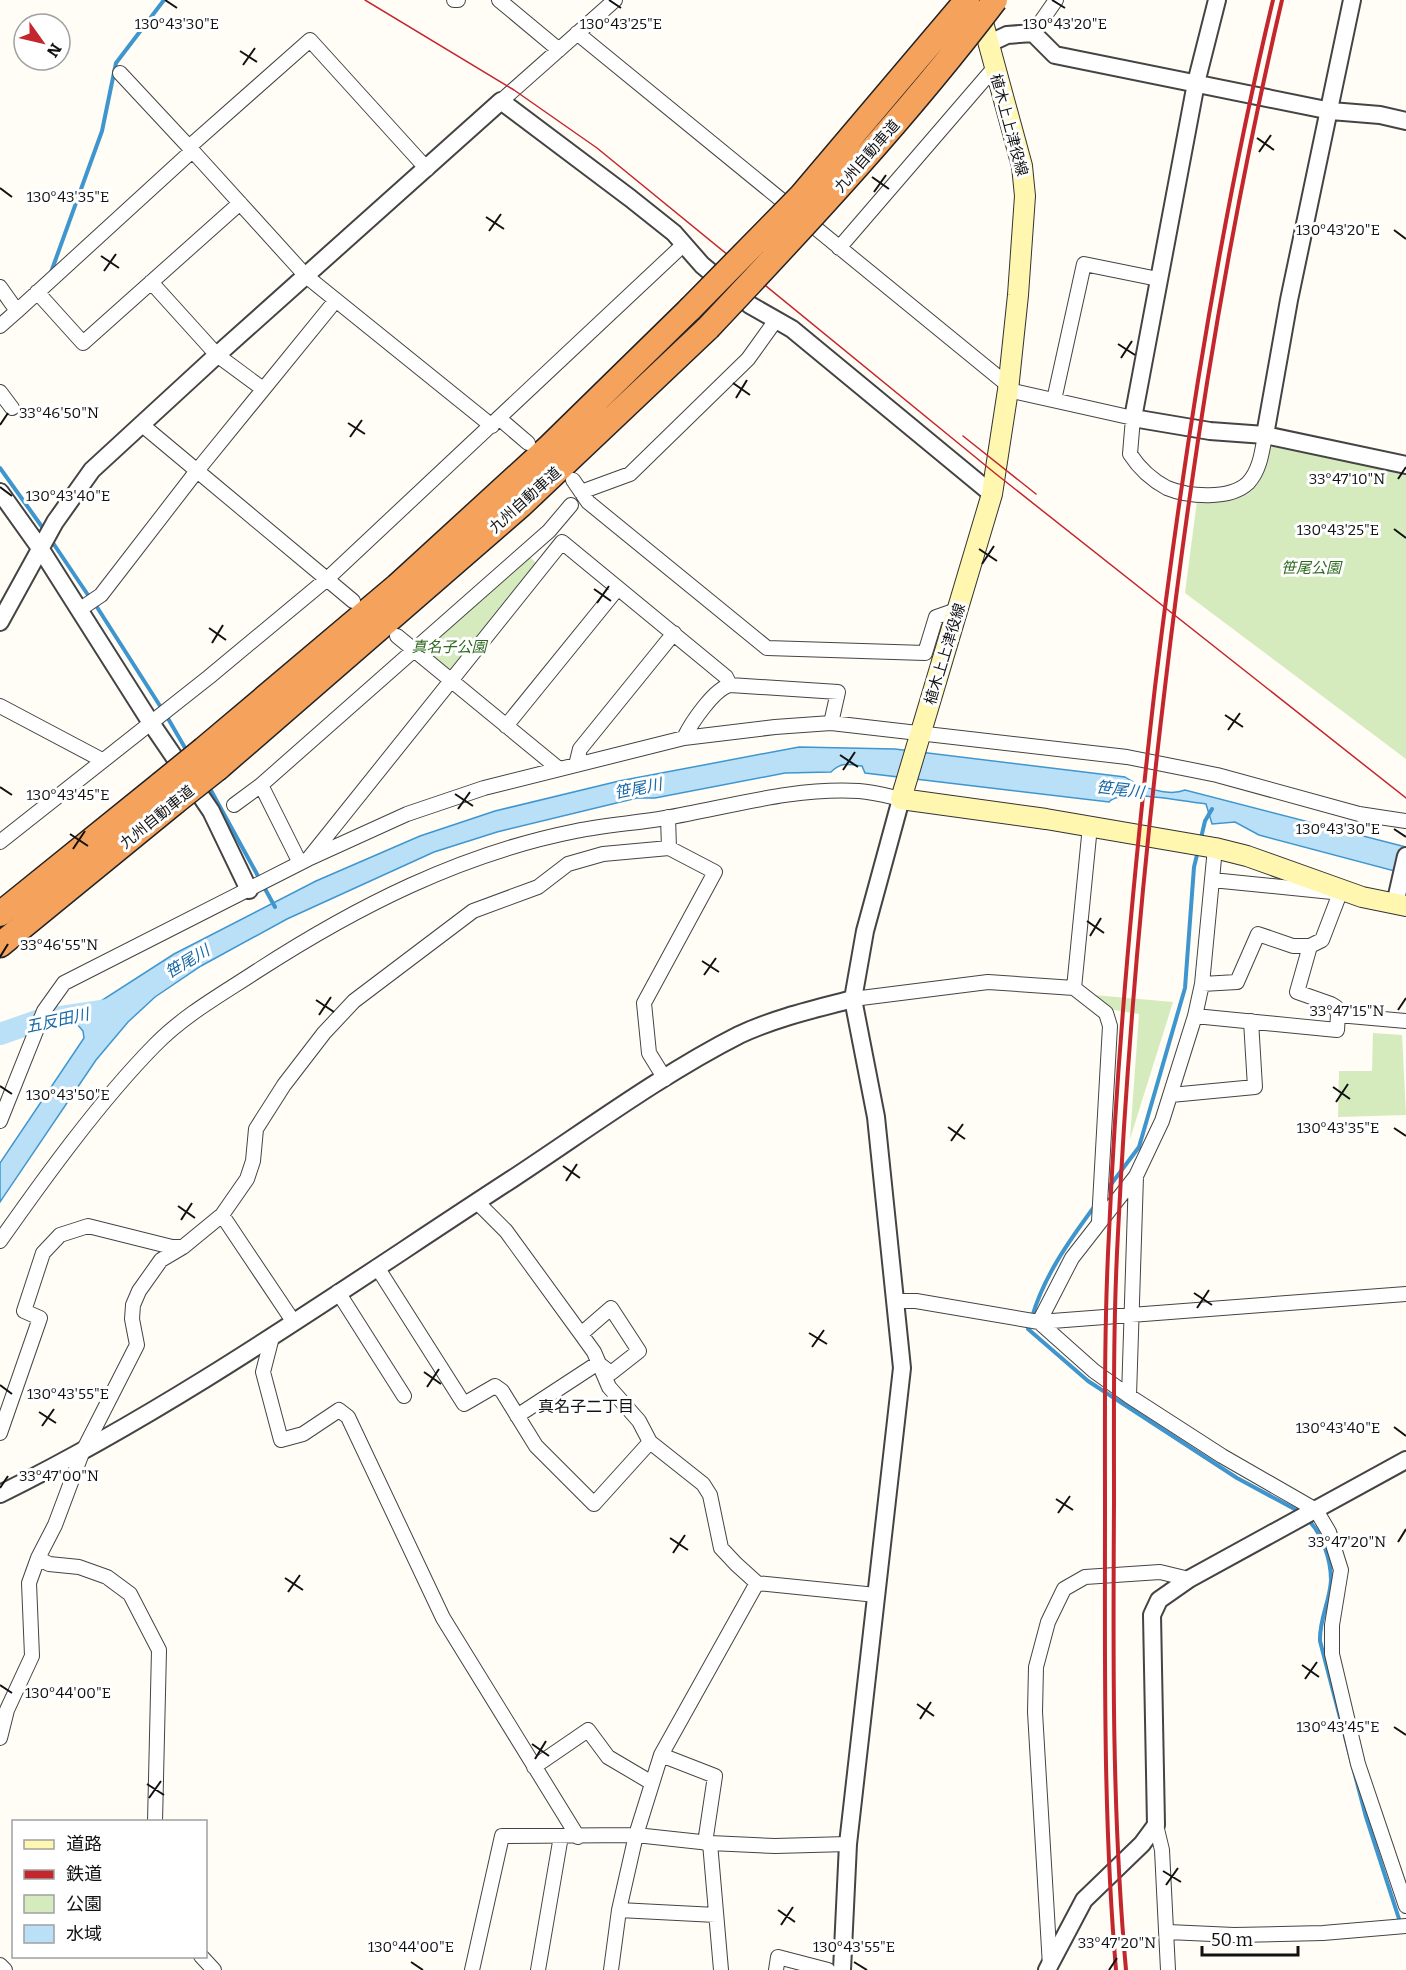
<svg xmlns="http://www.w3.org/2000/svg" width="1406" height="1970" viewBox="0 0 1406 1970" font-family="Bitter,'Noto Sans JP',serif">
  <style>
    .green { fill: #d5ebbd }
    .water { fill: #b9e0f7; stroke: #3f96cf; stroke-width: 1.5 }
    .lines { fill: none; stroke-linecap: round; stroke-linejoin: round }
    .stream { stroke: #3f96cf; stroke-width: 4 }
    .river { stroke: #b9e0f7; stroke-width: 22 }
    .minor-casing { stroke: #444; stroke-width: 16 }
    .tertiary-casing { stroke: #444; stroke-width: 20 }
    .secondary-casing { stroke: #333; stroke-width: 22 }
    .motorway-casing { stroke: #222; stroke-width: 27 }
    .minor { stroke: #fff; stroke-width: 14 }
    .tertiary { stroke: #fff; stroke-width: 16 }
    .secondary { stroke: #fff6b0; stroke-width: 20 }
    .motorway { stroke: #f5a25d; stroke-width: 24 }
    .tram { stroke: #c4262e; stroke-width: 1.5 }
    .rail { stroke: #c4262e; stroke-width: 4 }
    .motorway-bridge-casing { stroke: #222; stroke-width: 27; stroke-linecap: butt }
    .motorway-bridge { stroke: #f5a25d; stroke-width: 24 }
    .ticks { fill: none; stroke: #111; stroke-width: 2 }
    .labels { text-anchor: middle; stroke-width: 6; stroke-linejoin: round; paint-order: stroke }
    .street-label { font-size: 15px; fill: #111; stroke: #fff }
    .park-label { font-size: 15px; font-style: italic; fill: #2f6b1f; stroke: #fff }
    .water-label { font-size: 16px; font-style: italic; fill: #1768a6; stroke: #fff }
    .neighbourhood-label { font-size: 16px; fill: #111; stroke: #fff }
    .ticks-label { font-size: 15px; text-anchor: middle; fill: #111; stroke: #fff; stroke-width: 6; stroke-linejoin: round; paint-order: stroke }
  </style>
  <rect width="100%" height="100%" fill="#fffdf5"/>
  <path class="green" d="M1270 446 1406 474V759L1185 593 1197 501C1246 502 1261 498 1270 446Z
    M529 556 538 565 451 671 423 648Z
    M1094 995 1173 1002 1130 1139 1139 1014 1108 1009Z
    M1373 1033 1402 1035 1406 1115 1338 1117 1339 1071H1372Z"/>
  <path class="water" d="M799 747 895 749 1125 777C1140 787 1168 797 1185 790L1406 847V874L1259 835 1235 822 1212 824 1206 804C1186 802 1122 788 1109 802L865 773 862 766C849 764 841 762 831 772L785 773 655 798H637L497 832 434 852 287 919 201 966 155 997 128 1022 96 1060 0 1202V1163L84 1038 83 1031 77 1024 93 1006 174 954 316 881 420 836 495 811 619 781Z"/>
  <g class="lines">
    <path class="stream" d="M50 275 102 131 116 63 164 0
      M0 468 45 531
      M51 540 90 598
      M95 604 162 709
      M166 715 188 753
      M208 785 275 907
      M1201 838 1205 821 1212 809
      M1106 1191 1139 1147 1185 988 1194 867 1198 851
      M1032 1317C1044 1276 1069 1241 1094 1207
      M1029 1324 1028 1329 1088 1381 1237 1478 1300 1512
      M1308 1520C1322 1533 1331 1560 1331 1580 1330 1601 1319 1620 1320 1641L1366 1817 1400 1922"/>
    <path class="river" d="M0 1034 40 1020 115 1009"/>
    <defs>
      <path id="minor" d="M454 0H458
        M499 0 559 50
        M577 33 1009 386
        M1033 33 1056 0
        M120 73 189 147
        M501 101 615 0
        M427 169 310 40 189 147 306 276 492 426
        M839 248 994 68
        M151 282 217 355 263 389
        M0 287 17 311 192 151
        M37 292 83 343 240 203
        M0 326 17 311
        M1008 390 1133 418 1130 454C1139 468 1152 480 1167 488 1189 497 1230 500 1248 483 1260 470 1262 452 1265 435
        M0 392 12 408
        M1054 400 1084 264 1158 279
        M500 419 528 443
        M141 424 353 601
        M573 480 588 502 767 648 925 653 936 617 959 609
        M581 492 630 474 748 359 776 320
        M79 610 101 595 196 472 336 300
        M397 636 559 769
        M730 685 838 692 831 723
        M0 706 102 760
        M506 726 618 588
        M576 765 580 749 674 633
        M234 805 261 785
        M668 817 669 848
        M0 842 209 677 327 579 683 245
        M1215 848 1202 984 1195 1016 1162 1121 1136 1176 1072 1258 1039 1322 1094 1371 1129 1396 1222 1456 1316 1510 1329 1532 1341 1570 1332 1625V1654L1358 1764 1406 1906
        M309 858 562 542 726 677 730 685C714 689 691 723 684 738
        M300 863 261 785 549 531 571 505
        M1212 880 1332 892
        M1202 984 1237 982 1258 934 1293 946H1310
        M1074 988 1090 826
        M853 999 988 982 1074 988 1106 1013 1110 1026 1099 1221
        M1338 1015 1336 1007 1331 1004 1297 992 1310 946 1322 940 1340 893
        M1195 1016 1337 1030 1338 1015 1406 1021
        M1171 1095 1255 1087 1251 1021
        M0 1121 44 1011 64 983 308 859 407 814 484 788 684 738 775 727 831 723 1127 757 1217 775 1359 814 1406 821
        M477 1202 506 1231 581 1334 594 1352 609 1387 639 1421 650 1442 703 1484 710 1495 721 1548 736 1564 757 1583 876 1595
        M222 1215 293 1321
        M0 1241C45 1177 100 1101 154 1046 184 1015 222 994 257 971 356 907 460 854 576 831 605 825 636 823 665 818 729 807 794 787 859 791 873 792 888 796 901 799
        M377 1267 464 1404 495 1386 502 1391 536 1446 594 1504 650 1442
        M338 1292 404 1396
        M897 1301H916L1039 1322 1406 1294
        M272 1337 263 1372 281 1440 303 1434 339 1410 348 1417 443 1618 578 1837
        M1129 1396 1136 1176
        M517 1416 598 1363 611 1373 639 1351 611 1308 581 1334
        M0 1433 40 1318 24 1311 43 1253 60 1235 88 1226 172 1247H183L222 1215 247 1179 253 1161 256 1129 284 1085 324 1033 354 1001 473 911 538 887 568 864 603 854 669 848 715 872 644 1003 649 1053 665 1079
        M0 1738 7 1710 32 1656 29 1583 38 1558
        M661 1755 715 1776 705 1843
        M534 1767 588 1730 608 1757 652 1783
        M155 1822 159 1650 130 1594 107 1577 79 1567 49 1564 38 1558 55 1525 82 1453 137 1345 132 1319 133 1305 139 1291 161 1260 183 1247
        M1156 1825 1162 1850 1168 1970
        M710 1843 721 1970
        M619 1910 716 1915
        M1168 1932 1234 1935 1323 1933 1406 1926
        M201 1956 214 1970
        M0 1965 5 1970
        M1050 1966 1035 1712 1036 1667 1048 1622 1064 1589 1085 1577 1160 1572 1189 1579
        M472 1970 502 1836 636 1835 710 1843 775 1846 848 1844
        M538 1970 561 1836
        M611 1970 619 1910 636 1835 661 1755 757 1583
        M776 1970 778 1957 828 1970"/>
      <path id="tertiary" d="M1217 0 1196 83 1133 418 1210 431 1265 435 1406 465
        M988 44 1007 35 1033 33 1055 55 1331 111 1380 115 1406 121
        M1265 435 1289 300 1352 0
        M0 492 40 548 151 723 211 811 249 890
        M0 622 55 522 92 470 217 355 501 101 630 198 674 233 702 265 750 305 792 329 992 494
        M1395 904 1406 856
        M0 1494C180 1405 344 1288 512 1179 585 1131 662 1074 739 1035 775 1018 815 1009 853 999
        M842 1970 848 1844 902 1368 876 1117 853 999 865 931 901 799
        M1047 1970 1084 1900 1142 1844 1156 1825 1152 1615 1159 1600 1189 1579 1406 1460"/>
      <path id="secondary" d="M979 8 1022 166 1025 196 1018 295 1008 390 992 494 901 799 1046 819 1215 848 1247 856 1362 897 1406 906"/>
      <path id="motorway" d="M204 749 397 586 550 446 690 309
        M218 768 521 505 708 328
        M0 914 161 784
        M0 945 175 802"/>
    </defs>
    <use href="#minor" class="minor-casing"/>
    <use href="#tertiary" class="tertiary-casing"/>
    <use href="#secondary" class="secondary-casing"/>
    <use href="#motorway" class="motorway-casing"/>
    <use href="#minor" class="minor"/>
    <use href="#tertiary" class="tertiary"/>
    <use href="#secondary" class="secondary"/>
    <use href="#motorway" class="motorway"/>
    <path class="tram" d="M365 0 514 90 597 148 996 474 1406 798
      M963 436 1036 494"/>
    <path class="rail" d="M1116 1970C1103 1818 1105 1664 1105 1512 1105 1419 1104 1326 1109 1233 1117 1050 1134 869 1155 687 1183 456 1219 226 1273 0
      M1126 1970C1112 1815 1113 1658 1114 1502 1114 1412 1113 1323 1118 1233 1127 1050 1143 869 1165 687 1192 456 1229 226 1282 0"/>
    <defs>
      <path id="motorway-bridge" d="M690 309 801 196 967 0
        M708 328C808 222 907 116 995 0
        M161 784 204 749
        M175 802 218 768"/>
    </defs>
    <use href="#motorway-bridge" class="motorway-bridge-casing"/>
    <use href="#motorway-bridge" class="motorway-bridge"/>
  </g>
  <path class="ticks" d="M165 0 177 8M609 0 621 8M1052 0 1065 8M240 51 257 62M243 65 255 48M1257 138 1274 150M1259 152 1271 135M872 177 889 189M0 188 12 197M874 192 886 175M486 217 504 229M1394 230 1406 239M489 231 501 214M101 256 119 268M104 271 116 254M1118 344 1135 355M1121 358 1132 341M733 383 750 395M736 398 747 380M348 423 365 434M0 425 8 413M350 437 362 420M1398 479 1406 467M0 487 12 496M1394 529 1406 538M979 549 997 561M982 564 994 546M594 589 611 601M597 603 609 586M209 628 226 640M212 643 223 625M1225 715 1243 727M1228 730 1240 713M840 755 858 767M843 770 855 752M0 787 12 795M455 794 473 806M458 809 470 792M1394 829 1406 837M70 834 88 846M73 849 85 831M1087 921 1104 933M1090 936 1101 918M0 957 8 944M702 961 719 972M704 975 716 958M316 1000 334 1012M1398 1010 1406 998M319 1015 331 997M0 1086 12 1094M1333 1087 1350 1099M1336 1102 1348 1084M948 1127 965 1139M1394 1128 1406 1136M951 1141 963 1124M563 1166 580 1178M566 1181 577 1164M178 1206 195 1218M181 1220 192 1203M1194 1293 1212 1305M1197 1308 1209 1290M809 1333 827 1344M812 1347 824 1330M424 1372 441 1384M0 1385 12 1394M427 1387 439 1369M39 1412 56 1423M42 1426 54 1409M1394 1427 1406 1436M0 1488 8 1476M1056 1499 1073 1510M1058 1513 1070 1496M670 1538 688 1550M1398 1542 1406 1529M673 1553 685 1535M285 1578 303 1590M288 1592 300 1575M1302 1665 1319 1677M1305 1679 1317 1662M0 1685 12 1693M917 1704 934 1716M920 1719 931 1702M1394 1727 1406 1735M532 1744 549 1756M535 1759 546 1741M147 1784 164 1795M149 1798 161 1781M1163 1871 1181 1882M1166 1885 1178 1868M778 1910 795 1922M781 1925 793 1907M411 1962 423 1970M854 1962 867 1970M1109 1970 1117 1958"/>
  <g class="labels">
    <g class="street-label">
      <text transform="translate(1009 125) rotate(75)" y="5">植木上上津役線</text>
      <text transform="translate(867 156) rotate(-49)" y="5">九州自動車道</text>
      <text transform="translate(525 500) rotate(-42)" y="5">九州自動車道</text>
      <text transform="translate(945 654) rotate(-73)" y="5">植木上上津役線</text>
      <text transform="translate(157 817) rotate(-39)" y="5">九州自動車道</text>
    </g>
    <g class="park-label">
      <text x="1311" y="573">笹尾公園</text>
      <text x="449" y="652">真名子公園</text>
    </g>
    <g class="water-label">
      <text transform="translate(638 788) rotate(-11)" y="6">笹尾川</text>
      <text transform="translate(1120 789) rotate(7)" y="6">笹尾川</text>
      <text transform="translate(187 961) rotate(-31)" y="6">笹尾川</text>
      <text transform="translate(57 1020) rotate(-12)" y="6">五反田川</text>
    </g>
    <g class="neighbourhood-label">
      <text x="586" y="1412">真名子二丁目</text>
    </g>
  </g>
  <g class="ticks-label">
    <text x="177" y="29">130°43'30"E</text>
    <text x="1065" y="29">130°43'20"E</text>
    <text x="621" y="29">130°43'25"E</text>
    <text x="68" y="202">130°43'35"E</text>
    <text x="1338" y="235">130°43'20"E</text>
    <text x="59" y="418">33°46'50"N</text>
    <text x="1347" y="484">33°47'10"N</text>
    <text x="68" y="501">130°43'40"E</text>
    <text x="1338" y="535">130°43'25"E</text>
    <text x="68" y="800">130°43'45"E</text>
    <text x="1338" y="834">130°43'30"E</text>
    <text x="59" y="950">33°46'55"N</text>
    <text x="1347" y="1016">33°47'15"N</text>
    <text x="68" y="1100">130°43'50"E</text>
    <text x="1338" y="1133">130°43'35"E</text>
    <text x="68" y="1399">130°43'55"E</text>
    <text x="1338" y="1433">130°43'40"E</text>
    <text x="59" y="1481">33°47'00"N</text>
    <text x="1347" y="1547">33°47'20"N</text>
    <text x="68" y="1698">130°44'00"E</text>
    <text x="1338" y="1732">130°43'45"E</text>
    <text x="1117" y="1948">33°47'20"N</text>
    <text x="411" y="1952">130°44'00"E</text>
    <text x="854" y="1952">130°43'55"E</text>
  </g>
  <rect x="12" y="1820" width="195" height="138" fill="#ffffff" stroke="#a0a0a0" stroke-width="1.5"/>
  <rect x="24" y="1840" width="30" height="9" fill="#fff6b0" stroke="#a0a0a0" stroke-width="1.5"/>
  <text x="66" y="1850" font-size="18" fill="#111111">道路</text>
  <rect x="24" y="1870" width="30" height="9" fill="#c4262e" stroke="#a0a0a0" stroke-width="1.5"/>
  <text x="66" y="1880" font-size="18" fill="#111111">鉄道</text>
  <rect x="24" y="1895" width="30" height="18" fill="#d5ebbd" stroke="#a0a0a0" stroke-width="1.5"/>
  <text x="66" y="1910" font-size="18" fill="#111111">公園</text>
  <rect x="24" y="1925" width="30" height="18" fill="#b9e0f7" stroke="#a0a0a0" stroke-width="1.5"/>
  <text x="66" y="1940" font-size="18" fill="#111111">水域</text>
  <g transform="translate(42 42) rotate(124)"><circle r="28" fill="#ffffff" stroke="#a0a0a0" stroke-width="1.5"/>
  <path d="M0-4.5L10 22L0 15L-10 22Z" fill="#c4262e"/>
  <text y="-9" font-size="16" font-weight="bold" text-anchor="middle" fill="#111111">N</text>
  </g>
  <path d="M1202 1946v9h96v-9" fill="none" stroke="#111111" stroke-width="3"/>
  <text x="1211" y="1946" font-size="18" fill="#111111" stroke="#ffffff" stroke-width="4.5" paint-order="stroke">50 m</text>
</svg>
